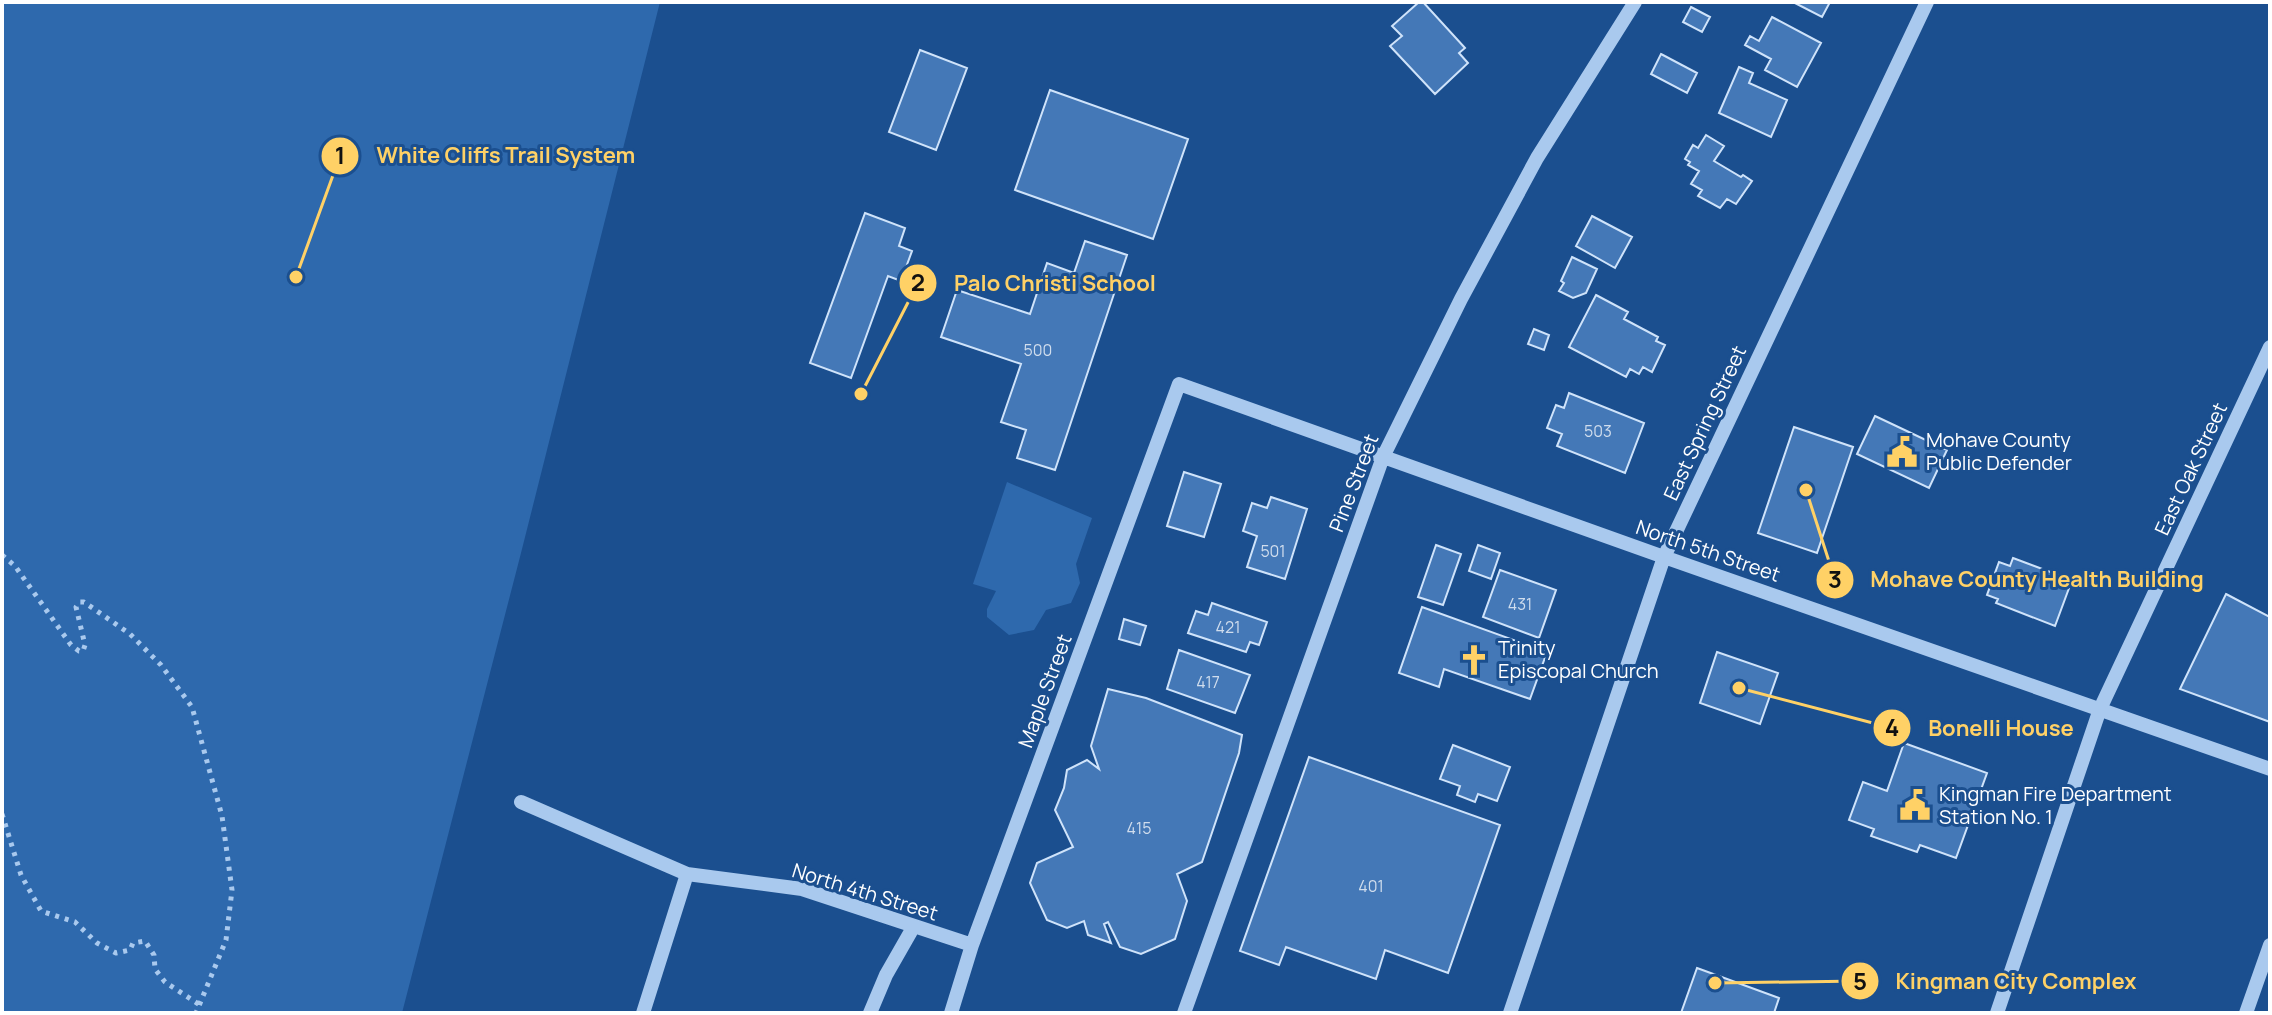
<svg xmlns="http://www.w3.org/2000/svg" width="2272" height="1015" viewBox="0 0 2272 1015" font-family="Manrope,sans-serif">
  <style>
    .green { fill: #2e69ad }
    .building { fill: #4478b7; stroke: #cfe3fa; stroke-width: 2 }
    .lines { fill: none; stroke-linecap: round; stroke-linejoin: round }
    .path { stroke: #a9c9ee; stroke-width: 5; stroke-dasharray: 4 6; stroke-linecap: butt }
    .minor { stroke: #a9c9ee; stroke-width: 14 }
    .labels { text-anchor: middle; stroke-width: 6; stroke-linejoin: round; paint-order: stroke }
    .number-label { font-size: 16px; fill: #d0dded }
    .street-label { font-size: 20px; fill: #fff; stroke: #1b4f8f }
    .poi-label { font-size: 20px; fill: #fff; stroke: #1b4f8f; text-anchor: start }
    .leader { fill: none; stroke: #ffd166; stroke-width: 3 }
    .callout-dot { fill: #ffd166; stroke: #1b4f8f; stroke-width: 3 }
    .mark-label { font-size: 24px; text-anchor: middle; font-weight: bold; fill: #111 }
    .callout-label { font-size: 22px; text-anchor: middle; font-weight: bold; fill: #ffd166; stroke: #1b4f8f; stroke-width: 6; stroke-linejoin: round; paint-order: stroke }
  </style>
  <rect width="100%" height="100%" fill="#1b4f8f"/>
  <path class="green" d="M2 2H660L521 553 402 1013H2Z
    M1007 482 1092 518 1076 564 1080 583 1071 603 1046 610 1034 630 1009 635 987 617V609L996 591 973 584Z"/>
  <path class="building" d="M1419 2H1423L1465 48 1459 53 1468 63 1435 94 1390 46 1402 36 1392 26Z
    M1793 2H1830L1822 17Z
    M1691 7 1710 17 1702 32 1683 22Z
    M1772 17 1821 43 1797 87 1765 70 1771 59 1745 45 1750 36 1759 41Z
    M920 50 967 68 936 150 889 132Z
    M1661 54 1697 73 1687 93 1651 74Z
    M1739 67 1753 73 1749 83 1787 100 1771 137 1719 113Z
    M1050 90 1188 139 1153 239 1015 190Z
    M1706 135 1724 146 1714 161 1741 177 1743 175 1752 181 1736 204 1727 199 1720 208 1698 196 1702 190 1691 184 1699 171 1688 165 1690 162 1685 159 1693 145 1698 148Z
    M865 213 905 228 899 246 912 251 901 281 888 276 851 378 810 363Z
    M1592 216 1632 237 1615 268 1576 246Z
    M1085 241 1127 255 1055 470 1017 458 1026 430 1001 422 1021 364 941 337 957 290 1030 314 1047 263 1074 273Z
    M1572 257 1597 269 1586 293 1573 298 1559 291 1564 283 1561 281Z
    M1596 295 1628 312 1624 319 1658 337 1656 341 1665 345 1652 372 1643 367 1639 374 1630 369 1626 377 1569 347Z
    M1534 329 1549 335 1544 350 1528 344Z
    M1569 393 1644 423 1625 473 1557 446 1562 434 1547 428 1556 405 1564 408Z
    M1875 416 1947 450 1929 488 1857 454Z
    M1794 427 1853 447 1817 553 1758 533Z
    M1184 472 1221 484 1204 537 1167 526Z
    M1271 497 1307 509 1285 579 1247 567 1257 536 1243 531 1252 503 1267 508Z
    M1436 545 1461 554 1443 605 1418 597Z
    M1478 545 1500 553 1491 579 1469 571Z
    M2013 558 2072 580 2055 626 1996 603 1998 599 1987 595 1999 562 2010 566Z
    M1500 570 1556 590 1539 638 1483 617Z
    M2226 594 2270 617V722L2180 689Z
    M1212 603 1267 622 1259 645 1250 642 1246 652 1188 633 1196 611 1208 615Z
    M1422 607 1547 652 1530 699 1444 669 1439 687 1399 673Z
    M1124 619 1146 626 1140 645 1119 639Z
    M1179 650 1250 675 1235 713 1167 689Z
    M1717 652 1778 673 1760 724 1700 703Z
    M1108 689 1146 698 1242 735 1239 753 1202 862 1177 874 1187 901 1175 939 1141 954 1120 947 1108 922 1104 924 1111 943 1088 935 1084 921 1067 928 1047 920 1030 883 1037 863 1073 847 1055 810 1064 788 1067 770 1087 760 1099 769 1091 746Z
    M1904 743 1987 773 1956 858 1920 845 1917 852 1871 836 1874 829 1849 820 1863 782 1887 791Z
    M1453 745 1510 767 1497 801 1478 794 1475 802 1457 795 1460 786 1440 779Z
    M1309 757 1500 825 1448 973 1385 950 1376 979 1286 947 1279 965 1240 951Z
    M1697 968 1779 998 1774 1013H1681Z"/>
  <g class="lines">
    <path class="path" d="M2 555 15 566 71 645 79 651H83L85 645 76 607 80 602H84L130 634 161 665 192 707 222 816 232 890 226 940 196 1013
      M2 814 21 875 41 911 75 922 97 943 116 953 130 950 133 943 145 941 154 955 155 969 165 982 200 1005"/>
    <path class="minor" d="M521 802 687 874 802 889 972 945
      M643 1013 687 874
      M870 1013 886 975 914 926
      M951 1013 972 945 1179 384 1664 557 2270 769
      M1184 1013 1383 457 1461 299 1537 158 1635 2
      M1510 1013 1664 557 1927 2
      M1997 1013 2100 709 2270 347
      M2246 1013 2270 945"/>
  </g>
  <defs>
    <symbol id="civic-bare" viewBox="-9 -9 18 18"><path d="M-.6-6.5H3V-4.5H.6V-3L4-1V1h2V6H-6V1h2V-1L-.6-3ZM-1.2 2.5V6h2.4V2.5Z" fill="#ffd166" stroke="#1b4f8f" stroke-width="2.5" paint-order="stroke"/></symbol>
    <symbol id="church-bare" viewBox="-9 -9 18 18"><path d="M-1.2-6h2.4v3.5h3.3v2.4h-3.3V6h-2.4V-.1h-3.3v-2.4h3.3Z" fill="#ffd166" stroke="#1b4f8f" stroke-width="2.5" paint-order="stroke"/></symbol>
  </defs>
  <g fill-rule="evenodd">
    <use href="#civic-bare" x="1880" y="430" width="44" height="44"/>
    <use href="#church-bare" x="1452" y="638" width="44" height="44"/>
    <use href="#civic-bare" x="1893" y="783" width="44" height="44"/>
  </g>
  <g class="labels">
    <g class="number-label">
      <text x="1038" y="356">500</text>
      <text x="1598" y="437">503</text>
      <text x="1273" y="557">501</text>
      <text x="1520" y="610">431</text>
      <text x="1228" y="633">421</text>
      <text x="1208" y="688">417</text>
      <text x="1139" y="834">415</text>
      <text x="1371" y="892">401</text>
    </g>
    <g class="street-label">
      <text transform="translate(1705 423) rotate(-65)" y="7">East Spring Street</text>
      <text transform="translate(2191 469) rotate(-65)" y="7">East Oak Street</text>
      <text transform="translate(1354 483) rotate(-69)" y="7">Pine Street</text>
      <text transform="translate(1708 551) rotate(19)" y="7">North 5th Street</text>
      <text transform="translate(1045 691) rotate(-70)" y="7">Maple Street</text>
      <text transform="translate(865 892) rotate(17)" y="7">North 4th Street</text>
    </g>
    <g class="poi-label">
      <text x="1926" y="447">Mohave County<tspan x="1926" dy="23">Public Defender</tspan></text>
      <text x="1498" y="655">Trinity<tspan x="1498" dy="23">Episcopal Church</tspan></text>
      <text x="1939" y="801">Kingman Fire Department<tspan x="1939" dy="23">Station No. 1</tspan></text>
    </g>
  </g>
  <path class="leader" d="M296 277L340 156M861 394L918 283M1806 490L1835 580M1739 688L1892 728M1715 983L1860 981"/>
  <g class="callout-dot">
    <circle cx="296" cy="277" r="8"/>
    <circle cx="861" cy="394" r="8"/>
    <circle cx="1806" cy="490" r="8"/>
    <circle cx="1739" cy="688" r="8"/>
    <circle cx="1715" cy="983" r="8"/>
    <circle cx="340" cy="156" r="20"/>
    <circle cx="918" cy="283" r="20"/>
    <circle cx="1835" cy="580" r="20"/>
    <circle cx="1892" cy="728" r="20"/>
    <circle cx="1860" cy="981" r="20"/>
  </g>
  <g class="mark-label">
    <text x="340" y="164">1</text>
    <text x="918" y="291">2</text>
    <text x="1835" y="588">3</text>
    <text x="1892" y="736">4</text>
    <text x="1860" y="990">5</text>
  </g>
  <g class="callout-label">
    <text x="506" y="163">White Cliffs Trail System</text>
    <text x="1055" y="291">Palo Christi School</text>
    <text x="2037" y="587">Mohave County Health Building</text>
    <text x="2001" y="736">Bonelli House</text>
    <text x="2016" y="989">Kingman City Complex</text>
  </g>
  <rect width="2272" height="1015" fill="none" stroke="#ffffff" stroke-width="8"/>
</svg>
